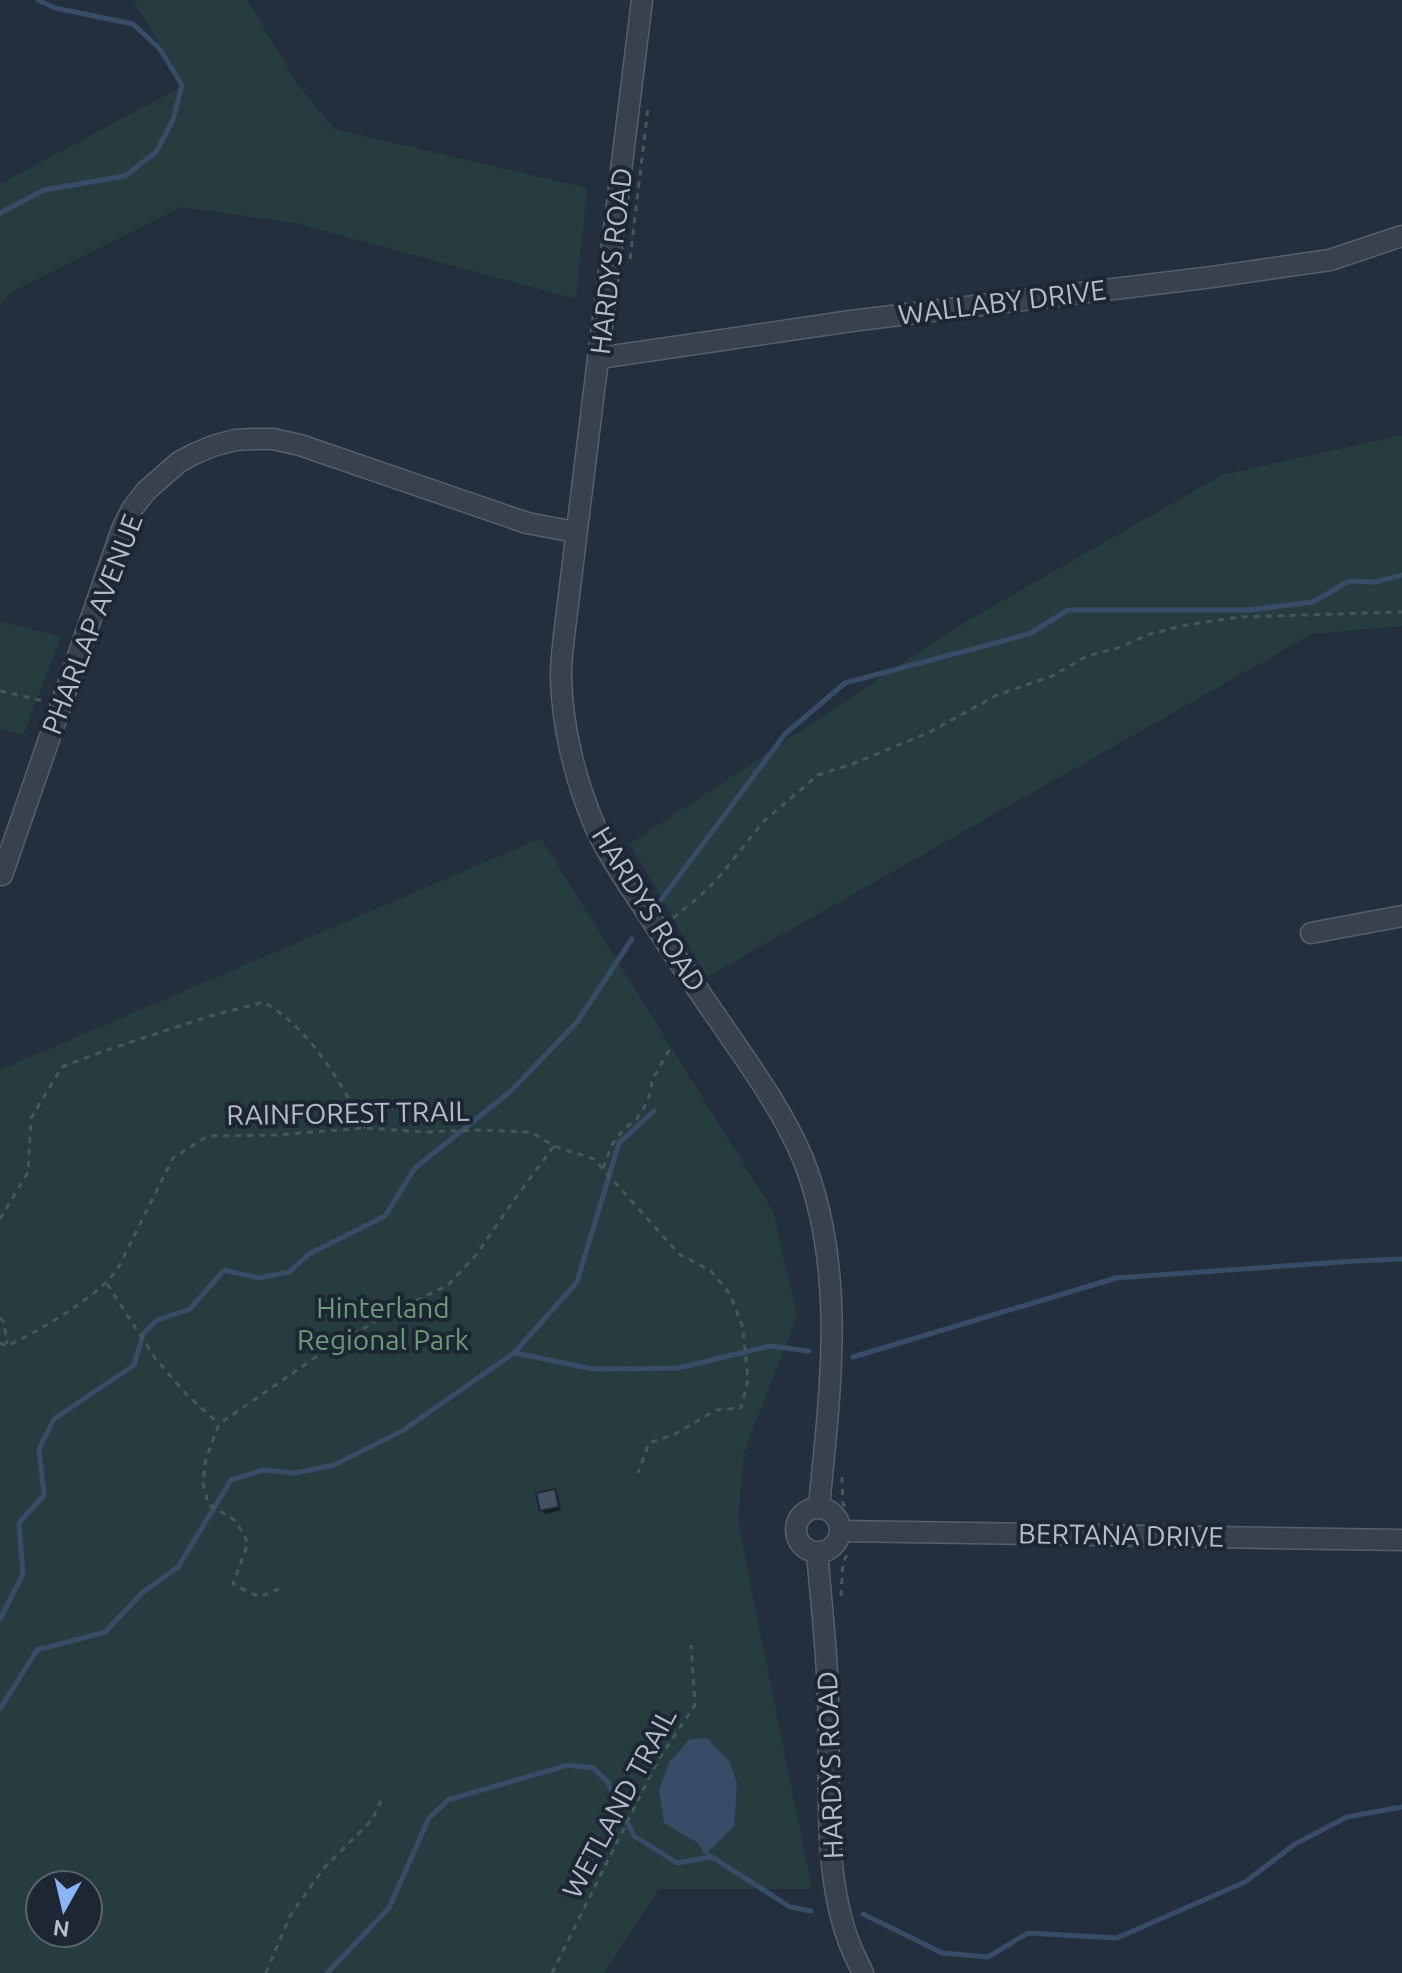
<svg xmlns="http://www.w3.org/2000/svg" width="1402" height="1973" viewBox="0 0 1402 1973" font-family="Ubuntu,sans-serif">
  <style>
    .green { fill: #263c3f; fill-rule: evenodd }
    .water { fill: #394c67 }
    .shadow { fill: #0007 }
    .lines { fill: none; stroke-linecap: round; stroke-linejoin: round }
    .stream { stroke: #394c67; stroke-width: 5 }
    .building { fill: #455162; stroke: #1f2835; stroke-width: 2 }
    .minor-casing { stroke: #565f6c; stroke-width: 23 }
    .path { stroke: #44595c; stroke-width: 3; stroke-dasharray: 6 6; stroke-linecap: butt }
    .minor { stroke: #38414e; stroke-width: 20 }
    .labels { text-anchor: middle; stroke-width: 8; stroke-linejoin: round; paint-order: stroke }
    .street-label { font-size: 28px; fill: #b4bcc9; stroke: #1d2633 }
    .park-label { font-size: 28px; fill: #6b9a76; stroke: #1d2633 }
  </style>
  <rect width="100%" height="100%" fill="#242f3e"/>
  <path class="green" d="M133 0H247L296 82 334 129 587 188 576 299 295 223 181 207 13 291 0 304V184L185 85Z
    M1402 435V626L1312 634 707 977 630 844 955 628 1222 475Z
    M0 621 61 637 23 735 0 729Z
    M541 838 773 1211 797 1316 744 1452 738 1522 812 1889H659L604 1973H0V1070ZM40 1885H88V1933H40Z"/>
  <path class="water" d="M707 1738 730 1762 737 1783 734 1826 705 1855 698 1843 664 1823 659 1789 670 1761 690 1739Z"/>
  <path class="shadow" d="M554 1491 558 1495 561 1510 545 1514 542 1510Z"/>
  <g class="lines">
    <path class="stream" d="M0 213 44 190 125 176 156 152 173 120 182 85 160 49 133 24 55 8 38 0
      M661 900 785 734 845 683 1029 634 1068 610H1249L1313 602 1349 581 1375 582 1402 575
      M515 1353 593 1369 678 1368 770 1346 809 1351
      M853 1357 1116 1278 1356 1261 1402 1259
      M0 1619 23 1574 19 1523 44 1495 39 1449 54 1419 134 1365 143 1334 157 1320 190 1309 224 1270 259 1278 289 1272 309 1254 385 1216 415 1168 511 1091 577 1022 632 939
      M0 1709 37 1650 105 1632 143 1592 178 1567 231 1480 263 1470 295 1473 334 1465 402 1431 514 1353 577 1282 619 1143 654 1111
      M709 1855 790 1907 811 1911
      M863 1914 942 1953 988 1957 1028 1933 1117 1938 1245 1882 1295 1844 1347 1817 1402 1807
      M327 1973 389 1908 429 1818 448 1800 568 1765 593 1768 607 1781 634 1836 677 1863 710 1857"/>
  </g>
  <path class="building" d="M555 1489 559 1507 540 1511 536 1493Z"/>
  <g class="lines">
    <defs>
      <path id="minor" d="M642 0 565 628C563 644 561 661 561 677 562 726 575 779 594 824 607 854 626 881 644 908 670 949 697 989 725 1029 753 1070 784 1113 803 1159 847 1270 830 1391 819 1507
        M599 358 851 321 1212 277 1330 260 1402 236
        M2 875 122 529 132 509 146 491 179 462 194 454 213 446 235 440 253 439H273L300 445 527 523 575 532
        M1311 933 1402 916
        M796 1530a22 22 0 1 1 44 0a22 22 0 1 1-44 0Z
        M841 1531 1402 1540
        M817 1552C821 1601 827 1649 828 1698 831 1777 821 1870 850 1945 854 1955 859 1964 863 1973"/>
    </defs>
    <use href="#minor" class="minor-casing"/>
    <path class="path" d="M630 259 648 108
      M0 691 44 701
      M673 918 699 897 719 877 764 821 818 775 852 764 928 733 997 695 1052 676 1087 656 1118 648 1150 634 1186 625 1240 617 1402 612
      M603 1168 613 1143 624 1129 636 1120 644 1108 650 1094 652 1080 671 1047
      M0 1219 28 1172 31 1118 62 1067 101 1052 210 1016 264 1002C312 1031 339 1080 365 1128
      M107 1284 155 1358 187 1395 219 1424
      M0 1318 4 1322 7 1344
      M0 1343 7 1346C39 1331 96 1298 117 1270L173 1158 208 1136 276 1135 365 1128 424 1132 483 1130 531 1132 554 1146 594 1159 679 1254 711 1271 730 1294 743 1328 748 1380 741 1408 716 1410 675 1434 649 1443 638 1473
      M842 1477 843 1504 849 1511
      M279 1589 259 1597 233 1584 248 1543 236 1521 208 1504 203 1483 206 1459 219 1424 326 1350 387 1315 448 1285 476 1255 517 1196 554 1146
      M841 1596 843 1562 850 1550
      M266 1973 290 1916 324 1868 372 1820 383 1796
      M552 1973 657 1762 695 1705 691 1645"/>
    <use href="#minor" class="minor"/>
  </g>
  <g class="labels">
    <g class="street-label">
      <text transform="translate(611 261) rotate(-83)" y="10">HARDYS ROAD</text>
      <text transform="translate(1002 302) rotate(-7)" y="10">WALLABY DRIVE</text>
      <text transform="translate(92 624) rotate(-69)" y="10">PHARLAP AVENUE</text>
      <text transform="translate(649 909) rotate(58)" y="10">HARDYS ROAD</text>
      <text transform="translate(348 1113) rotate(-1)" y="10">RAINFOREST TRAIL</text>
      <text transform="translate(1121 1535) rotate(1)" y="10">BERTANA DRIVE</text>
      <text transform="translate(830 1765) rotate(-92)" y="10">HARDYS ROAD</text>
      <text transform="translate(619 1803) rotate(-62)" y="10">WETLAND TRAIL</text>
    </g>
    <g class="park-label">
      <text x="383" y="1318">Hinterland<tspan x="383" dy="32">Regional Park</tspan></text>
    </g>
  </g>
  <g transform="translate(64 1909) rotate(188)"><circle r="38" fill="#1d2633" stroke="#59626f" stroke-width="2"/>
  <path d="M0-6L14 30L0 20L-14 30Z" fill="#8ab4f8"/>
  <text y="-12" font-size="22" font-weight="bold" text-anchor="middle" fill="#b4bcc9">N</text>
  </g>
</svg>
